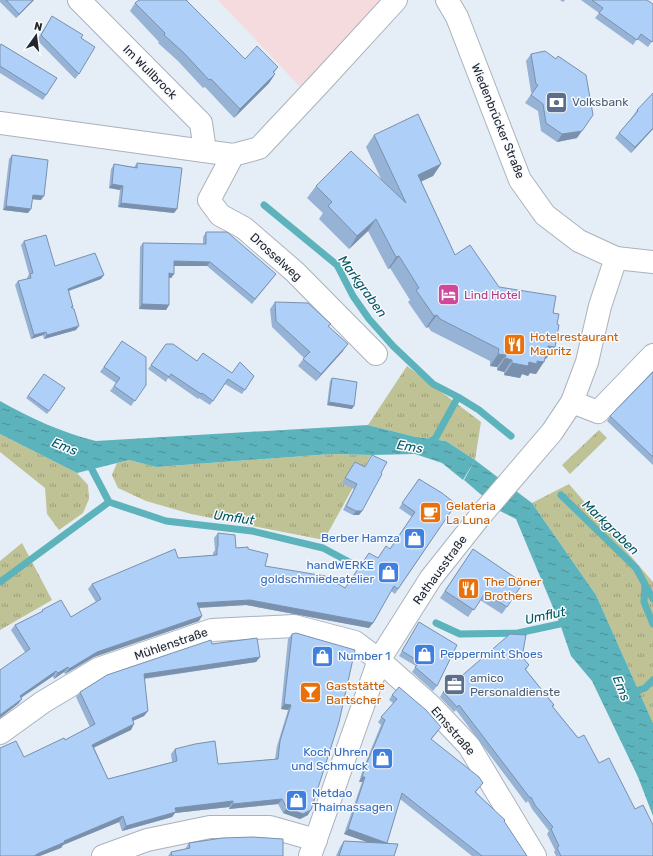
<svg xmlns="http://www.w3.org/2000/svg" width="653" height="856" viewBox="0 0 653 856" font-family="Rubik,sans-serif">
  <style>
    .commercial { fill: #f6dbde }
    .park { fill: url(#park-tufts) }
    .water { fill: url(#water-ripples) }
    .lines { fill: none; stroke-linecap: round; stroke-linejoin: round }
    .stream { stroke: #5cb3bb; stroke-width: 7 }
    .minor-casing { stroke: #aab2bb; stroke-width: 24 }
    .tertiary-casing { stroke: #aab2bb; stroke-width: 24 }
    .secondary-casing { stroke: #aab2bb; stroke-width: 24 }
    .minor { stroke: #fff; stroke-width: 22 }
    .tertiary { stroke: #fff; stroke-width: 22 }
    .secondary { stroke: #fff; stroke-width: 22 }
    .wall { fill: #96b2d5 }
    .shaded-wall { fill: #7a91ae }
    .building { fill: #aecff8; stroke: #7a91ae }
    .labels { text-anchor: middle; stroke-width: 3; stroke-linejoin: round; paint-order: stroke }
    .street-label { font-size: 12px; fill: #222529; stroke: #f7fafe }
    .service-label { font-size: 12px; fill: #4e5e75; stroke: #f7fafe; text-anchor: start }
    .hotel-label { font-size: 12px; fill: #b23c85; stroke: #f7fafe; text-anchor: start }
    .food-label { font-size: 12px; fill: #c56008; stroke: #f7fafe; text-anchor: start }
    .shop-label { font-size: 12px; fill: #366cbe; stroke: #f7fafe; text-anchor: end }
    .water-label { font-size: 13px; font-style: italic; fill: #03555c; stroke: #f7fafe }
  </style>
  <defs>
    <pattern id="park-tufts" width="24" height="20" patternUnits="userSpaceOnUse"><rect width="24" height="20" fill="#bfc294"/><path d="M3 7l-1-3M5 7V3M7 7l1-3M15 17l-1-3M17 17v-4M19 17l1-3" fill="none" stroke="#9b9d79"/></pattern>
    <pattern id="water-ripples" width="26" height="14" patternUnits="userSpaceOnUse"><rect width="26" height="14" fill="#5cb3bb"/><path d="M2 4q2-2 4 0t4 0M15 11q2-2 4 0t4 0" fill="none" stroke="#4c9198"/></pattern>
  </defs>
  <rect width="100%" height="100%" fill="#e5edf7"/>
  <path class="commercial" d="M218 0H381L303 90Z"/>
  <path class="park" d="M407 366 481 422 475 460 446 441 416 437 368 425Z
    M599 430 607 438 570 474 562 465Z
    M0 434 77 473 88 485 89 499 83 513 59 530 47 514 45 488 0 452Z
    M332 454 371 455 324 540 191 514 146 501 118 488 112 475 117 463 129 460 156 467Z
    M569 484 653 582V723L596 595 532 503Z
    M22 543 52 600 0 630V561Z"/>
  <path class="water" d="M0 401C30 418 63 433 96 441L368 425 416 437 446 441 475 460 463 480 442 463 415 454 371 455 332 454 156 467 129 460 77 473 0 434Z
    M475 460 532 503 596 595 653 723V816L638 777 592 681 571 656 560 624 516 519 500 511 464 480Z"/>
  <g class="lines">
    <path class="stream" d="M264 205 337 265 353 296 369 319 393 346 433 384 458 397
      M427 443 435 439 458 397 479 410 511 436
      M561 495 636 568 653 599
      M109 502 166 521 252 531 323 548 353 564
      M0 582 109 502 88 462
      M645 585 644 602 653 624
      M436 623 460 634 518 633 569 622
      M631 693 645 688 653 680"/>
    <defs>
      <path id="minor" d="M79 0 201 123 205 151
        M0 123 233 155 259 148 319 84 396 0
        M233 155 209 200 220 215 244 228 295 272 376 354
        M572 402 598 412 653 355
        M0 733 43 702 98 669 212 630 294 626 355 642 379 660 431 706 469 746 535 856
        M103 856 147 840 210 827H270L316 840"/>
      <path id="tertiary" d="M310 856 379 660 431 578 481 515 552 432 572 402 587 362 600 306 616 258"/>
      <path id="secondary" d="M447 0 457 17 520 180 545 215 579 241 616 258 653 262"/>
    </defs>
    <use href="#minor" class="minor-casing"/>
    <use href="#tertiary" class="tertiary-casing"/>
    <use href="#secondary" class="secondary-casing"/>
    <use href="#minor" class="minor"/>
    <use href="#tertiary" class="tertiary"/>
    <use href="#secondary" class="secondary"/>
  </g>
  <path class="wall" d="M0 0H34L16 18 0 2Z
    M139 0H188L187 1 245 59 278 67 274 73 275 74 269 83 234 118 205 87 203 88 178 61 158 43 159 42 130 11 135 3Z
    M560 0H565L563 2Z
    M581 0H647L653 40 648 47 637 39 633 45 595 18 599 13Z
    M52 16 81 38 79 74 75 79 37 40Z
    M1 44 57 78 43 100 0 73V46Z
    M531 54 577 138 557 142 541 131 538 111 525 103 532 93 531 92 526 61Z
    M637 110 653 129 631 153 615 138 619 133 633 116Z
    M374 135 441 164 433 176 421 181 455 255 546 359 545 358 536 374 530 373 528 376 522 374 520 378 504 375V372L497 370V367L490 366V361L431 331 428 327 426 328 408 302 410 300 390 268 388 269 368 231 349 249 319 219 323 213 307 198 316 186 381 179 366 147Z
    M12 155 41 200 32 199 28 213 3 210 9 159Z
    M137 163 177 209 174 213 118 207 120 190 109 188 111 169 114 164 134 167Z
    M206 232 273 278 252 304 207 266H174V274L171 278H169V305L166 310 139 309 140 247 143 243 203 244V237Z
    M24 241 55 266 101 279 69 291 73 307V308L76 330 44 339 43 335 31 339 15 285 18 281 27 279V278L29 274 21 245Z
    M275 302 329 327 343 351 316 381 298 366 304 358 272 327 270 309Z
    M122 341 146 385 131 406 110 391 116 383 100 372Z
    M166 344 197 361 232 373 254 376 242 394 225 384 210 405 199 398 198 399 168 378 166 382 148 369Z
    M653 372V465L607 421 610 416Z
    M332 378 352 409 327 405 330 381Z
    M65 388 47 414 26 398 28 396Z
    M355 462 362 511 359 515H353L343 510 354 489 342 483Z
    M419 479 456 504 395 594 391 591 373 623 369 628 246 605 199 608V621L94 657 65 674 64 672 54 679 53 676 21 698 22 699 18 704 25 652 11 630 15 625 41 612 42 610 71 617 96 602 88 589 92 584 178 558 213 555V553L215 550 214 538 218 533 236 548 248 549 265 566 345 588 378 558 390 549 412 517 399 508Z
    M473 549 523 583 502 614 480 600 468 617 440 598Z
    M419 622 437 686 433 691 412 672 416 666 399 656Z
    M292 634 308 815 300 819 283 813 278 804 229 809V807L175 813 172 817 122 831 119 822 63 845 61 848 24 757 65 740 90 727 76 697 80 692 212 644 260 657 256 662 144 679 148 711 144 716 133 721 131 730 94 747 108 779 172 762 171 754 175 749 218 764 275 759 277 746 288 710 281 709 288 639Z
    M522 657 529 665 526 670 554 705 553 707 599 763 653 856H556L554 852 555 850 547 834 549 831 532 809 528 801 526 803 456 710 454 712 440 697 443 692Z
    M392 695 441 727 431 740 483 783 476 792 504 822 527 856H472L400 799 387 843 394 856H336L340 847 344 841 368 842 344 834 362 782H359L363 769 381 725 378 722 393 703 389 700Z
    M189 843 283 856H168L171 852 185 849Z"/>
  <path class="shaded-wall" d="M33 0H34L16 18 19 14Z
    M275 74 269 83 234 118 240 109Z
    M653 128V129L631 153 635 147Z
    M582 131 577 138 557 142 562 134Z
    M441 164 433 176 410 187 418 175Z
    M112 184 123 186 120 190 109 188Z
    M33 195 44 196 41 200 30 199Z
    M121 203 177 209 174 213 118 207Z
    M6 206 31 209 28 213 3 210Z
    M376 219 368 231 349 249 357 236Z
    M399 256 390 268 388 269 396 257Z
    M174 261 210 262 207 266H171Z
    M169 273 174 274 171 278H166Z
    M104 275 101 279 65 292 68 289Z
    M142 304 169 305 166 310 139 309Z
    M437 315 428 327 426 328 434 316Z
    M79 326 76 330 44 339 47 335Z
    M46 332 43 335 31 339 34 335Z
    M348 344 343 351 316 381 321 374Z
    M548 346 555 347 546 359 539 358Z
    M498 354 506 355 497 367 490 366Z
    M505 358 512 360 504 372 497 370Z
    M537 361 544 362 536 374 530 373 528 376 522 374 520 378 504 375 512 363 529 362Z
    M329 402 354 406 352 409 327 405Z
    M356 511H362L359 515H353Z
    M250 600 373 623 369 628 246 605 193 608 197 603Z
    M202 616 199 621 94 657 65 674 69 669 97 652Z
    M260 657 256 662 140 679 144 674Z
    M68 667 64 672 54 679 58 673Z
    M56 671 53 676 16 701 20 696Z
    M22 699 18 704 0 718V715Z
    M284 704 291 705 288 710 281 709Z
    M148 711 144 716 128 723 132 718Z
    M134 724 131 730 89 750 92 745Z
    M362 777H365L362 782H359Z
    M282 799 278 804 229 809 233 804Z
    M233 801 229 807 175 813 172 817 122 831 126 826 175 808Z
    M287 808 311 810 308 815 300 819 283 813Z
    M123 816 119 822 63 845 61 848 40 856H34L39 853 64 841Z
    M348 829 387 843 384 848 344 834Z"/>
  <path class="building" d="M6 0H33L19 14Z
    M139 0H186L245 59 257 46 278 67 273 72 275 74 240 109 211 79 209 80 184 53 164 35 165 33 135 3Z
    M592 0H647L653 4V40L652 42 641 34 637 40 599 13 603 8Z
    M52 16 83 35 81 38 95 47 79 74 41 35Z
    M1 44 57 78 46 95 0 66V46Z
    M545 51 556 59 558 56 586 75 593 115 582 131 562 134 546 123 543 104 531 95 538 85 536 84 531 54Z
    M653 93V128L635 147 619 133 638 111 637 110Z
    M418 114 441 164 418 175 455 255 470 245 499 287 556 296 553 313 559 314 557 324 559 325 555 347 548 346 544 362 537 361V364L529 362 528 366 512 363V360L505 358 506 355 498 354 499 349 440 319 437 315 434 316 416 290 419 288 399 256 396 257 376 219 357 236 328 206 332 202 316 186 351 151 406 203 374 135Z
    M12 155 48 160 44 196 33 195 31 209 6 206Z
    M137 163 182 168 177 209 121 203 123 186 112 184 114 164 137 168Z
    M206 232H227L276 274 255 299 210 262 174 261V274L169 273V305L142 304 143 243 206 244Z
    M46 235 55 266 95 253 104 275 68 289 73 307H71L74 309 79 326 47 335 46 332 34 335 18 281 31 278 30 274 33 273 24 241Z
    M275 302 308 303 331 324 328 326 348 344 321 374 303 359 310 352 276 321Z
    M122 341 146 357V385L135 401 114 386 120 378 104 367Z
    M166 344H173L197 361 203 353 232 373 240 362 254 376 245 390 228 379 213 401 202 393 201 394 171 374 169 377 151 365Z
    M653 372V457L610 416Z
    M44 374 65 388 49 411 28 396Z
    M332 378 357 382 354 406 329 402Z
    M372 455 387 462 381 473 382 474 362 511H356L346 506 357 484 345 478 355 462 365 467Z
    M419 479 442 493 456 504 398 589 394 586 373 623 250 600 197 603 202 616 97 652 69 669 68 667 58 673 56 671 20 696 22 699 0 715V670L30 649 15 625 43 611 42 610 61 600 71 617 101 599 92 584 175 549 178 558 217 555V548L218 547V533L235 535 236 548 248 547V549L268 554 265 566 325 576 345 588 369 553 378 558 386 546 390 549 415 512 402 503Z
    M473 549 523 583 507 607 485 593 474 610 445 591Z
    M419 622 457 645 437 686 415 667 420 662 402 651Z
    M296 633 355 650 339 722 311 810 303 814 287 808 282 799 233 804V801L175 808 176 812 126 826 123 816 64 841 65 842 39 853 34 856H0V748L16 741 24 757 64 738 65 740 95 724 80 692 107 675 211 640 212 644 257 638 260 657 144 674 148 711 132 718 134 724 92 745 108 779 177 761 175 749 195 744 215 741 218 764 278 759 280 741 291 705 284 704 292 634Z
    M510 634 526 635 522 657 529 665 525 669 554 705 552 706 578 738 584 735 599 763 609 758 635 809 643 805 653 825V856H561L557 848 559 846 551 829 553 827 535 805 531 797 530 798 459 705 457 707 443 692Z
    M399 687 426 710 441 727 431 739 479 777 483 783 475 792 505 820 504 821 527 856H482L402 793 387 843 348 829 365 777H362L366 765 385 720 381 717 397 699 392 695Z
    M253 837 283 839V856H172L171 852 190 848 189 843 222 838Z
    M344 841 398 844 394 856H339Z"/>
  <defs>
    <symbol id="bank-square" viewBox="-11 -11 22 22"><rect x="-9" y="-9" width="18" height="18" rx="4" fill="#5c6f8a" stroke="#f7fafe"/><path d="M-6-4H6V4H-6ZM0-2.3a2.3 2.3 0 1 0 0 4.6a2.3 2.3 0 1 0 0-4.6Z" fill="#fff"/></symbol>
    <symbol id="hotel-square" viewBox="-11 -11 22 22"><rect x="-9" y="-9" width="18" height="18" rx="4" fill="#d1479c" stroke="#f7fafe"/><path d="M-6-4.5h1.5V1H6V5H4.5V3h-9V5H-6ZM-4 0a1.8 1.8 0 1 1 3.6 0ZM.5 0V-2.5h3Q6-2.5 6 0Z" fill="#fff"/></symbol>
    <symbol id="restaurant-square" viewBox="-11 -11 22 22"><rect x="-9" y="-9" width="18" height="18" rx="4" fill="#e8710a" stroke="#f7fafe"/><path d="M-5-6h1v4h1v-4h1v4h1v-4h1v5L-1.5 .5V6h-2V.5L-5-1ZM5-6V6H3V1.5H1.5Q1.5-4 5-6Z" fill="#fff"/></symbol>
    <symbol id="cafe-square" viewBox="-11 -11 22 22"><rect x="-9" y="-9" width="18" height="18" rx="4" fill="#e8710a" stroke="#f7fafe"/><path d="M-5.5-4.5H6V0H3Q3 3.5 0 3.5H-2.5Q-5.5 3.5-5.5 0ZM3-3.2v2h1.7v-2ZM-6 4.5H4V6H-6Z" fill="#fff"/></symbol>
    <symbol id="shop-square" viewBox="-11 -11 22 22"><rect x="-9" y="-9" width="18" height="18" rx="4" fill="#3f7fe0" stroke="#f7fafe"/><path d="M-5-2.5h2.3a2.7 3.5 0 0 1 5.4 0H5L5.5 6h-11ZM-1.5-2.5h3a1.5 2.3 0 0 0-3 0Z" fill="#fff"/></symbol>
    <symbol id="office-square" viewBox="-11 -11 22 22"><rect x="-9" y="-9" width="18" height="18" rx="4" fill="#5c6f8a" stroke="#f7fafe"/><path d="M-6-3h4V-5.5h4V-3h4V5H-6ZM-1-4.5V-3h2v-1.5ZM-6 0V1H6V0Z" fill="#fff"/></symbol>
    <symbol id="bar-square" viewBox="-11 -11 22 22"><rect x="-9" y="-9" width="18" height="18" rx="4" fill="#e8710a" stroke="#f7fafe"/><path d="M-6-5H6L.8 .8V4.5H3.5V6h-7V4.5H-.8V.8Z" fill="#fff"/></symbol>
  </defs>
  <g fill-rule="evenodd">
    <use href="#bank-square" x="544" y="90" width="25" height="25"/>
    <use href="#hotel-square" x="436" y="282" width="25" height="25"/>
    <use href="#restaurant-square" x="502" y="332" width="25" height="25"/>
    <use href="#cafe-square" x="418" y="500" width="25" height="25"/>
    <use href="#shop-square" x="402" y="526" width="25" height="25"/>
    <use href="#shop-square" x="376" y="560" width="25" height="25"/>
    <use href="#restaurant-square" x="456" y="576" width="25" height="25"/>
    <use href="#shop-square" x="412" y="642" width="25" height="25"/>
    <use href="#shop-square" x="310" y="644" width="25" height="25"/>
    <use href="#office-square" x="442" y="672" width="25" height="25"/>
    <use href="#bar-square" x="298" y="680" width="25" height="25"/>
    <use href="#shop-square" x="370" y="746" width="25" height="25"/>
    <use href="#shop-square" x="284" y="788" width="25" height="25"/>
  </g>
  <g class="labels">
    <g class="street-label">
      <text transform="translate(150 72) rotate(45)" y="4">Im Wullbrock</text>
      <text transform="translate(498 121) rotate(68)" y="4">Wiedenbrücker Straße</text>
      <text transform="translate(276 257) rotate(42)" y="4">Drosselweg</text>
      <text transform="translate(440 570) rotate(-54)" y="4">Rathausstraße</text>
      <text transform="translate(171 644) rotate(-19)" y="4">Mühlenstraße</text>
      <text transform="translate(453 731) rotate(49)" y="4">Emsstraße</text>
    </g>
    <g class="service-label">
      <text x="572" y="106">Volksbank</text>
      <text x="470" y="682">amico<tspan x="470" dy="14">Personaldienste</tspan></text>
    </g>
    <g class="hotel-label">
      <text x="464" y="299">Lind Hotel</text>
    </g>
    <g class="food-label">
      <text x="530" y="341">Hotelrestaurant<tspan x="530" dy="14">Mauritz</tspan></text>
      <text x="446" y="510">Gelateria<tspan x="446" dy="14">La Luna</tspan></text>
      <text x="484" y="586">The Döner<tspan x="484" dy="14">Brothers</tspan></text>
      <text x="326" y="690">Gaststätte<tspan x="326" dy="14">Bartscher</tspan></text>
    </g>
    <g class="shop-label">
      <text x="400" y="542">Berber Hamza</text>
      <text x="374" y="569">handWERKE<tspan x="374" dy="14">goldschmiedeatelier</tspan></text>
      <text x="440" y="658" text-anchor="start">Peppermint Shoes</text>
      <text x="338" y="660" text-anchor="start">Number 1</text>
      <text x="368" y="756">Koch Uhren<tspan x="368" dy="14">und Schmuck</tspan></text>
      <text x="312" y="797" text-anchor="start">Netdao<tspan x="312" dy="14">Thaimassagen</tspan></text>
    </g>
    <g class="water-label">
      <text transform="translate(363 286) rotate(54)" y="5">Markgraben</text>
      <text transform="translate(65 446) rotate(22)" y="5">Ems</text>
      <text transform="translate(410 446) rotate(10)" y="5">Ems</text>
      <text transform="translate(234 517) rotate(8)" y="5">Umflut</text>
      <text transform="translate(611 527) rotate(44)" y="5">Markgraben</text>
      <text transform="translate(545 615) rotate(-12)" y="5">Umflut</text>
      <text transform="translate(622 688) rotate(68)" y="5">Ems</text>
    </g>
  </g>
  <g transform="translate(36 36) rotate(14)" stroke="#f7fafe" stroke-width="3" paint-order="stroke">
  <path d="M0-3L7 15L0 10L-7 15Z" fill="#222529"/>
  <text y="-6" font-size="11" font-weight="bold" text-anchor="middle" fill="#222529">N</text>
  </g>
</svg>
